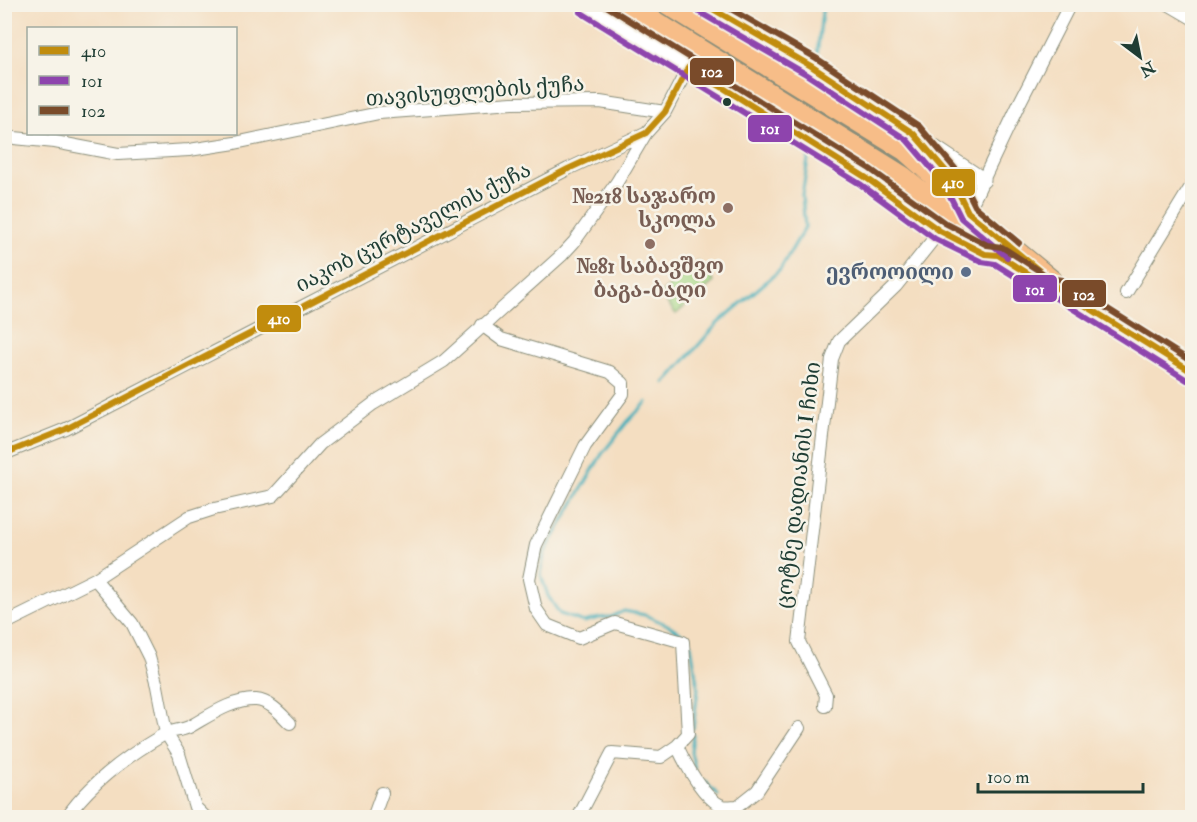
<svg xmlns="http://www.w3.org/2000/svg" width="1197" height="822" viewBox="0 0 1197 822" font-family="'IM FELL Double Pica','Noto Serif Georgian',serif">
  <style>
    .pitch { fill: #a6d785; stroke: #628a5c; stroke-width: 1.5 }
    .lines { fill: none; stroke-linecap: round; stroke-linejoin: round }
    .stream { stroke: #3eaeba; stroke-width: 3 }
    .minor-casing { stroke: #8a8e7a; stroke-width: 14 }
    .tertiary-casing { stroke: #8a8e7a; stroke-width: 17 }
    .trunk-casing { stroke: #8a8e7a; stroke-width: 23 }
    .motorway-casing { stroke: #8a8e7a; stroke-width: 25 }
    .minor { stroke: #fff; stroke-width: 12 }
    .tertiary { stroke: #fff; stroke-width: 15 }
    .trunk { stroke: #f7bd88; stroke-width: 21 }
    .motorway { stroke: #f7bd88; stroke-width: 22 }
    .bus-1-casing { stroke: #f7f3e8; stroke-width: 10 }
    .bus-2-casing { stroke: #f7f3e8; stroke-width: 10 }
    .bus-3-casing { stroke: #f7f3e8; stroke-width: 10 }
    .bus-1 { stroke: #c18c0d; stroke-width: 6 }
    .bus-2 { stroke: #8e44ad; stroke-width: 6 }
    .bus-3 { stroke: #7a4b2a; stroke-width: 6 }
    .bus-dot { fill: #1f3d34; stroke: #f7f3e8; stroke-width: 2 }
    .education-dot { fill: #8d6e63; stroke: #f7f3e8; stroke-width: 2 }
    .service-dot { fill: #5c6f8a; stroke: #f7f3e8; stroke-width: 2 }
    .labels { text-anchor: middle; stroke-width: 5; stroke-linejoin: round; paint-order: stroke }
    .street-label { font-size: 21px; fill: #1f3d34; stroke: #f7f3e8 }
    .education-label { font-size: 21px; font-weight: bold; fill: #785e54; stroke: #f7f3e8; text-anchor: end }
    .service-label { font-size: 21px; font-weight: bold; fill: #4e5e75; stroke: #f7f3e8; text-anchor: end }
    .line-badge { stroke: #f7f3e8; stroke-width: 2 }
    .badge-label { font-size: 16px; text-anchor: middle; font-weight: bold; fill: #fff }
  </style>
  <rect width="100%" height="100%" fill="#f7f3e8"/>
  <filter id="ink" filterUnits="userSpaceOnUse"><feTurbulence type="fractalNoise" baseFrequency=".0167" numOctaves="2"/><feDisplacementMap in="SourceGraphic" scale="12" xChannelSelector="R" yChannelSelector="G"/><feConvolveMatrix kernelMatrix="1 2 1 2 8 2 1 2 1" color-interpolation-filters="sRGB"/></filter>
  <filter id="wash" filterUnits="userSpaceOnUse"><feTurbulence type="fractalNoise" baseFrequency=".008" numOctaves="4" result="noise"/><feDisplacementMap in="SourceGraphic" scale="24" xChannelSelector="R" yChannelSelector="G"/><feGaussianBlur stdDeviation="1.35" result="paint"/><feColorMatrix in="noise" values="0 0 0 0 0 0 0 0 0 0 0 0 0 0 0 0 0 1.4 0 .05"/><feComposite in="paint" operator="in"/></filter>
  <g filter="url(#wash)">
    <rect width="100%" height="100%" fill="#f4dec1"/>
    <path class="pitch" d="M698 262 714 282 676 314 660 294Z"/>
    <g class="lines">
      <path class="stream" d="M817 55 823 4
        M665 383 718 323 780 270 805 227 802 195 809 154
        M647 402 628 421 602 454 544 554 541 575 548 596 560 614 584 622 599 618 611 617 624 611 645 615 670 626 685 636 691 645 698 689 693 728
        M693 735 691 752 695 769
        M705 782 718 795"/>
    </g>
  </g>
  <g filter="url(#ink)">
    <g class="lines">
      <defs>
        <path id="minor" d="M1168 4 1192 18
          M4 137 55 142 118 154 189 150 235 143 379 113 512 103 600 102 665 112
          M965 215 968 212 1020 102 1070 4
          M1126 293 1192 185
          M482 325 501 339 610 372 623 383V394L585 446 536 545 529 579 536 609 547 625 579 638 615 623 683 642 688 734 677 746 661 757 612 753 578 818
          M4 454 66 429 568 169 645 133
          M95 579 132 623 149 657 157 686 166 733 179 754 195 807 206 818
          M4 624 95 579 189 517 214 509 273 496 320 444 373 404 444 361 562 255 574 242 617 182 646 133 665 112 688 68
          M825 706 826 695 799 642 832 359 839 341 896 286 940 231 945 228
          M677 746C685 763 704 800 723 806 727 807 733 806 738 806L757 791 799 728
          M66 818C90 783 127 756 163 735 171 730 180 731 189 727 209 716 232 699 256 700 270 701 281 714 290 723
          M373 818 382 793"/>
        <path id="tertiary" d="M585 4 865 177 940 231 982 252
          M703 4 811 66 983 180
          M926 149 951 177 961 194"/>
        <path id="trunk" d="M968 212 1052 281 1057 288 1192 372
          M956 222 983 245 1012 264"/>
        <path id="motorway" d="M625 4 902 177 956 222
          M669 4 906 150 933 174 968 212"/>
      </defs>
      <use href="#minor" class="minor-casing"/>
      <use href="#tertiary" class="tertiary-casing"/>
      <use href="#trunk" class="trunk-casing"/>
      <use href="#motorway" class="motorway-casing"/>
      <use href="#minor" class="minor"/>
      <use href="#tertiary" class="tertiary"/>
      <use href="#trunk" class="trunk"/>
      <use href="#motorway" class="motorway"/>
      <defs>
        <path id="bus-1" d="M704 4 811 66 913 133 951 177 968 212 1052 281 1057 288 1192 372
          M4 454 66 429 568 169 646 133 665 112 688 68 725 89 865 177 940 231 985 254 998 255 1047 286 1057 288"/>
        <path id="bus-2" d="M580 12 860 184 935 239 982 262 995 264 1043 294 1054 297 1187 380
          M699 12 806 74 907 140 943 182 961 218 1007 257"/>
        <path id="bus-3" d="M603 4 870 169 945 223 987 245 1002 247 1050 278 1062 280 1192 362
          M722 4 816 58 919 126 958 172 975 206 1019 243"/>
      </defs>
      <use href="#bus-1" class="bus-1-casing"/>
      <use href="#bus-2" class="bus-2-casing"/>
      <use href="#bus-3" class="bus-3-casing"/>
      <use href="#bus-1" class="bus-1"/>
      <use href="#bus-2" class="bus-2"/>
      <use href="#bus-3" class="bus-3"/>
    </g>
  </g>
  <circle class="bus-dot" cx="727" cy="102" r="5"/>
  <g class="education-dot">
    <circle cx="728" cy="208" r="6"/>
    <circle cx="650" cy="244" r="6"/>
  </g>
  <circle class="service-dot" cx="966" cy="272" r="6"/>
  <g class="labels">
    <g class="street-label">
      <text transform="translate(475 91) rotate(-4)" y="7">თავისუფლების ქუჩა</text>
      <text transform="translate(413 227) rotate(-27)" y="7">იაკობ ცურტაველის ქუჩა</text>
      <text transform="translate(798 485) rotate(-83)" y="7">ცოტნე დადიანის I ჩიხი</text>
    </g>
    <g class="education-label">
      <text x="716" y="203">№218 საჯარო<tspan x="716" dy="24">სკოლა</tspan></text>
      <text x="650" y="273" text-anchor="middle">№81 საბავშვო<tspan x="650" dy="24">ბაგა-ბაღი</tspan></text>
    </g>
    <g class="service-label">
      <text x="954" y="279">ევროოილი</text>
    </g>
  </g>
  <g class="line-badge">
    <rect x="689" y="57" width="46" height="29" rx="6" fill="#7a4b2a"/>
    <rect x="747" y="114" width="46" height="29" rx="6" fill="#8e44ad"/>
    <rect x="931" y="168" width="45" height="29" rx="6" fill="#c18c0d"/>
    <rect x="1012" y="274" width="46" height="29" rx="6" fill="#8e44ad"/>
    <rect x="1061" y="279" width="46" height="29" rx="6" fill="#7a4b2a"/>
    <rect x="256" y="304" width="46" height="29" rx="6" fill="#c18c0d"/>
  </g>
  <g class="badge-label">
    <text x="712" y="77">102</text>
    <text x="770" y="134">101</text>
    <text x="953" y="188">410</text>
    <text x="1035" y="295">101</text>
    <text x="1084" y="300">102</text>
    <text x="279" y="324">410</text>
  </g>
  <rect width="1197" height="822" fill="none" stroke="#f7f3e8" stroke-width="24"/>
  <rect x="27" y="27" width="210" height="108" fill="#f7f3e8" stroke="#a1aaa0" stroke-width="1.5"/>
  <rect x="39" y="46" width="30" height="9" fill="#c18c0d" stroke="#a1aaa0" stroke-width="1.5"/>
  <text x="81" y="57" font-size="18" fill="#1f3d34">410</text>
  <rect x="39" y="76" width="30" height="9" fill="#8e44ad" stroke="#a1aaa0" stroke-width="1.5"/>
  <text x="81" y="87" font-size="18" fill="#1f3d34">101</text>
  <rect x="39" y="106" width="30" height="9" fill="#7a4b2a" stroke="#a1aaa0" stroke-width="1.5"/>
  <text x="81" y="117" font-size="18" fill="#1f3d34">102</text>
  <g transform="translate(1140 57) rotate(148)" stroke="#f7f3e8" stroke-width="4.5" paint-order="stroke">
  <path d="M0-4.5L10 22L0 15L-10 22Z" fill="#1f3d34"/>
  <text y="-9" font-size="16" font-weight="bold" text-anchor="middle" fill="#1f3d34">N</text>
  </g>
  <path d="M978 783v9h165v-9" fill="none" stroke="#1f3d34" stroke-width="3"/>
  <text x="987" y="783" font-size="18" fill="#1f3d34" stroke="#f7f3e8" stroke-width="4.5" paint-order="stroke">100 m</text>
</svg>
